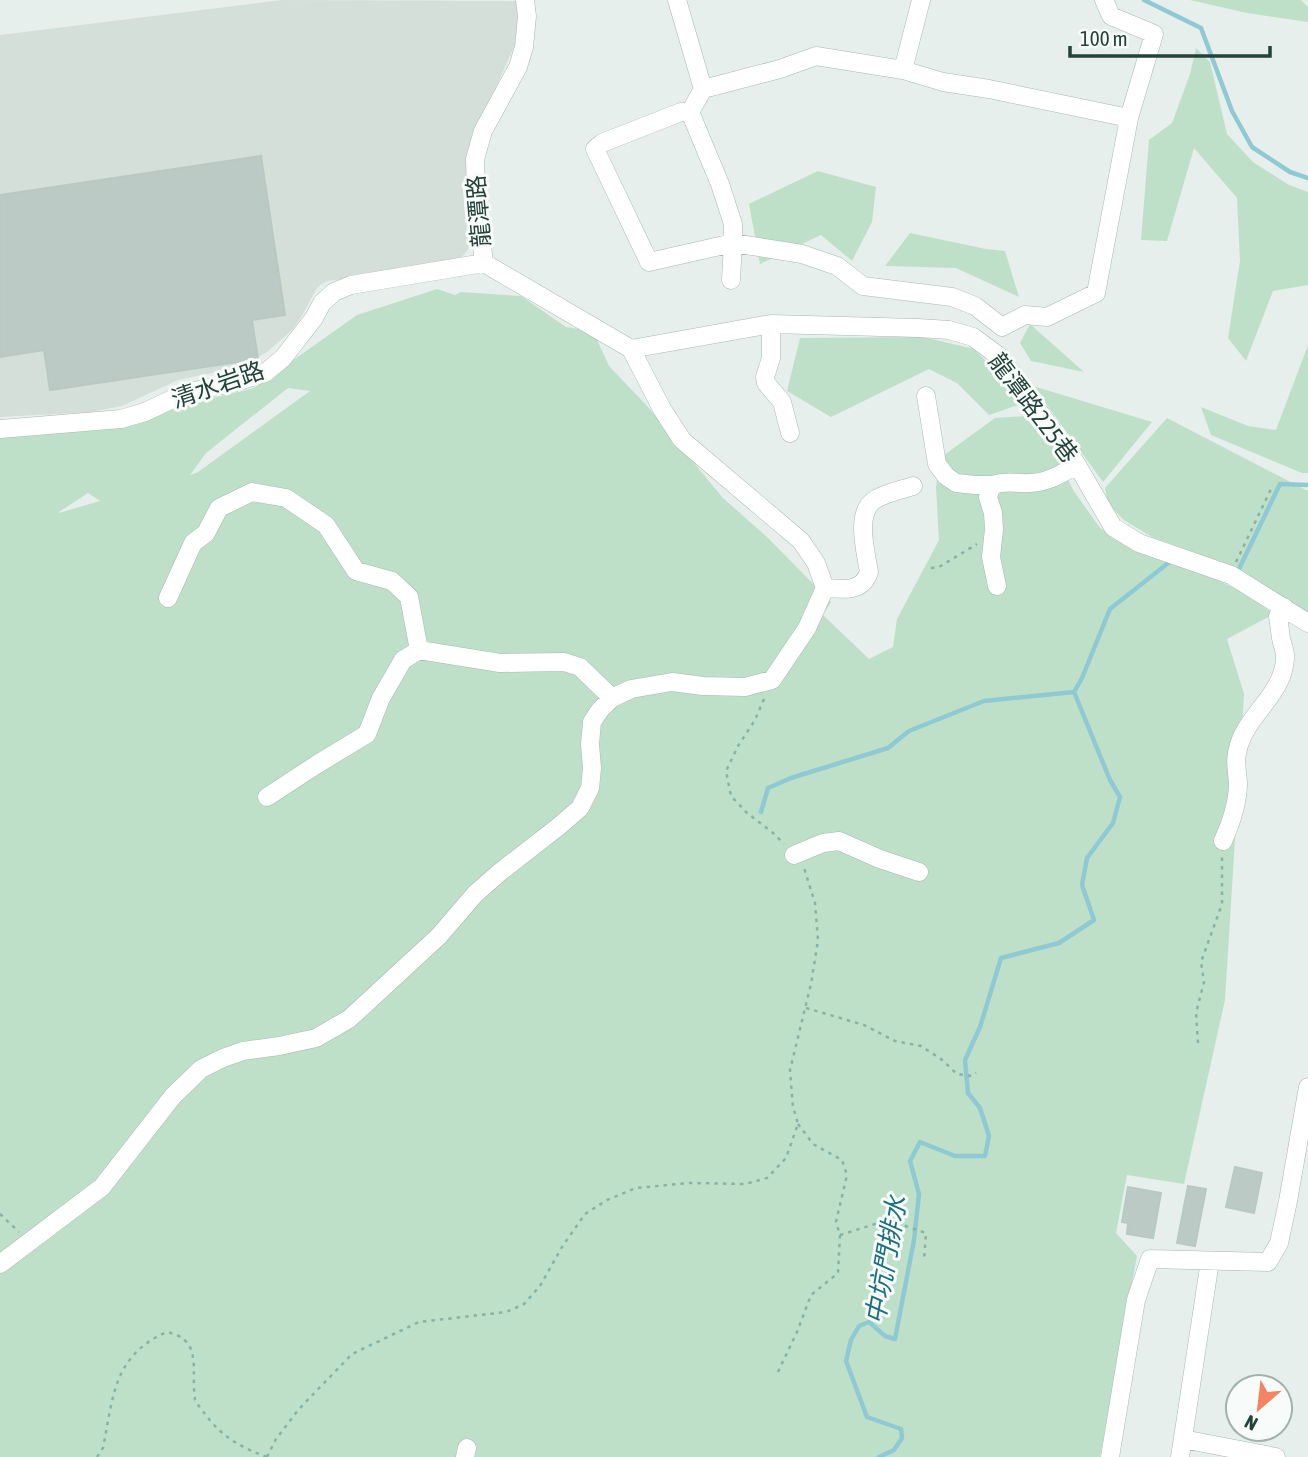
<svg xmlns="http://www.w3.org/2000/svg" width="1308" height="1457" viewBox="0 0 1308 1457" font-family="'Asap Condensed','Noto Sans TC',sans-serif">
  <style>
    .built { fill: #d4dfda }
    .green { fill: #bfe0c8; fill-rule: evenodd }
    .lines { fill: none; stroke-linecap: round; stroke-linejoin: round }
    .stream { stroke: #8ec9d4; stroke-width: 4.5 }
    .building { fill: #bbcac4; stroke: #b8c9c2; stroke-width: 2 }
    .minor-casing { stroke: #a8b8b2; stroke-width: 19 }
    .path { stroke: #86b3a5; stroke-width: 2.5; stroke-dasharray: 3.5 5; stroke-linecap: butt }
    .minor { stroke: #fff; stroke-width: 18 }
    .labels { text-anchor: middle; stroke-width: 6; stroke-linejoin: round; paint-order: stroke }
    .street-label { font-size: 24px; fill: #24423a; stroke: #f7fbf9 }
    .water-label { font-size: 26px; font-style: italic; fill: #1c6f80; stroke: #f7fbf9 }
  </style>
  <rect width="100%" height="100%" fill="#e6efeb"/>
  <path class="built" d="M282 0 518 1 521 31 493 94 469 155 472 244 459 261 434 269 327 281 322 284 317 288 300 319 290 332 267 352 241 367 178 380 122 406 91 412 0 417V35Z"/>
  <path class="green" d="M1190 0H1301L1308 7V22L1247 13Z
    M1196 48 1210 62 1227 134 1253 162 1289 185 1308 192V285L1273 291 1246 361 1228 338 1240 261 1237 198 1194 148 1167 241 1141 240 1149 140 1172 123 1190 74Z
    M818 171 876 187 872 222 852 261 821 235 760 264 749 204Z
    M910 233 986 249 1005 251 1019 297 956 268 885 266Z
    M437 289 455 295 461 292 521 296 566 327 593 331 609 366 648 407 723 498 767 537 831 602 823 615 869 659 893 647 897 619 939 540 936 487 940 458 995 418 1027 416 1050 442 1073 490 1100 528 1152 556 1200 572 1243 592 1274 614 1227 639 1244 694 1225 1000 1184 1184 1127 1175 1116 1233 1137 1256 1100 1457H0V434L200 401 254 388 357 315ZM288 388 310 391 198 472 190 475 206 453ZM88 493 100 501 59 513V512Z
    M1030 324 1084 372 1031 361 1020 343Z
    M923 337 974 349 1000 375 1021 404 989 415 957 383 929 369 831 417 787 391 800 338Z
    M1308 345V473H1302L1211 435 1201 407 1248 426 1276 430Z
    M1033 386 1152 422 1103 482Z
    M1167 418 1306 490H1308V617L1235 567 1152 537 1124 520 1108 504 1105 488Z"/>
  <g class="lines">
    <path class="stream" d="M1144 0 1201 28 1232 111 1252 147 1290 172 1308 178
      M1237 573 1280 484 1308 485
      M761 812 768 788 791 778 888 748 909 731 984 701 1074 692
      M879 1457 894 1450 902 1438 901 1429 867 1417 846 1361 851 1340 859 1326 869 1322 885 1336 895 1339 914 1240 919 1194 910 1161 920 1142 955 1156H985L989 1136 980 1108 968 1093 965 1060 980 1027 1001 958 1059 943 1094 920 1082 885 1087 858 1113 823 1120 797 1110 780 1074 692 1082 678 1110 609 1172 560"/>
  </g>
  <path class="building" d="M261 156 285 315 252 320 258 359 50 390 44 350 0 357V195Z
    M1235 1167 1262 1173 1254 1213 1226 1207Z
    M1188 1186 1206 1189 1195 1246 1177 1243Z
    M1128 1187 1161 1193 1153 1238 1127 1234 1128 1223 1122 1222Z"/>
  <g class="lines">
    <defs>
      <path id="minor" d="M677 0 703 89
        M903 70 921 0
        M690 112H681L602 143 595 149 649 262 733 243 802 254 837 266 863 286 952 297 975 306 1002 327 1025 315 1047 317 1096 293 1129 118 1154 34 1111 16 1104 0
        M690 112 703 89 780 69 816 56 903 70 943 82 989 89 1129 118
        M690 112 720 184 733 224V243L731 280
        M484 263 476 193 475 159 483 131 518 67 524 47 527 16 525 0
        M484 263 631 349
        M771 324V358L765 377 766 383 782 402 790 433
        M631 349 771 324 918 328 949 330 973 337 1000 357 1077 465 1113 527 1139 543 1231 575 1308 623
        M926 396 937 464 946 476 956 483 975 485H992
        M0 429 121 419 145 412 185 393 236 382 265 373 283 358 314 318 322 303 334 292 351 285 484 263
        M997 586 991 557 994 529 993 513 988 497 992 485C1009 480 1014 484 1030 483 1047 483 1062 473 1077 465
        M825 588C843 589 862 593 869 572 866 553 854 511 876 499 886 493 901 490 913 486
        M168 598 193 543 206 533 219 508 252 492 286 498 326 525 356 571 392 581 409 597 419 650
        M267 797 316 765 367 734 381 698 403 660 419 650 500 663 564 662 580 667 612 698
        M1223 841C1231 823 1238 802 1238 783 1237 768 1234 760 1239 745 1249 713 1283 694 1285 659 1286 652 1282 645 1281 638 1280 631 1279 623 1278 616L1284 607
        M794 855 823 843 839 841 880 859 919 872
        M0 1264 102 1187 173 1096 201 1069 223 1058 243 1051 279 1046 316 1038 349 1019 439 936 475 894 500 872 558 827 580 808 590 788 592 768 590 744 592 722 600 710 612 698 631 689 672 682 703 686 745 687 772 680 807 628 825 588 816 563 801 541 682 440 662 409 631 349
        M1183 1439 1276 1457
        M465 1457 467 1448
        M1110 1457 1136 1300 1150 1259 1268 1262 1279 1243 1288 1201 1308 1087
        M1180 1457 1210 1261"/>
    </defs>
    <use href="#minor" class="minor-casing"/>
    <path class="path" d="M1236 562 1271 489
      M931 568 939 567 977 544
      M764 699 755 720 738 746 726 771 731 796 747 813 772 832 784 844
      M806 1008 864 1025 895 1041 921 1046 941 1059 957 1074 972 1076 976 1073
      M1198 1043 1196 1013 1204 982 1201 962 1222 904V854
      M0 1214 19 1232
      M840 1235 888 1220 926 1233 924 1261
      M778 1372 797 1332 811 1295 838 1273 840 1235 836 1222 847 1175 842 1160 813 1144 798 1124
      M97 1457 103 1448C113 1398 113 1355 167 1332 199 1339 193 1362 194 1389 194 1390 195 1399 195 1400 197 1404 202 1410 205 1414 222 1437 240 1447 267 1457
      M267 1457 276 1439 299 1409 352 1354 419 1322 506 1312 524 1304 540 1286 562 1247 585 1214 607 1200 636 1188 689 1183 745 1184 767 1178 786 1158 798 1124 793 1107 790 1070 811 984 818 940 815 903 804 868"/>
    <use href="#minor" class="minor"/>
  </g>
  <g class="labels">
    <g class="street-label">
      <text transform="translate(479 211) rotate(-95)" y="8">龍潭路</text>
      <text transform="translate(218 385) rotate(-19)" y="8">清水岩路</text>
      <text transform="translate(1033 408) rotate(53)" y="8">龍潭路225巷</text>
    </g>
    <g class="water-label">
      <text transform="translate(886 1260) rotate(-80)" y="9">中坑門排水</text>
    </g>
  </g>
  <g transform="translate(1259 1408) rotate(208)"><circle r="33" fill="#f7fbf9" stroke="#a3b1ad" stroke-width="2"/>
  <path d="M0-5L12 26L0 18L-12 26Z" fill="#f4845f"/>
  <text y="-10" font-size="19" font-weight="bold" text-anchor="middle" fill="#24423a">N</text>
  </g>
  <path d="M1070 46v10h200v-10" fill="none" stroke="#24423a" stroke-width="3.5"/>
  <text x="1080" y="46" font-size="21" fill="#24423a" stroke="#f7fbf9" stroke-width="5" paint-order="stroke">100 m</text>
</svg>
